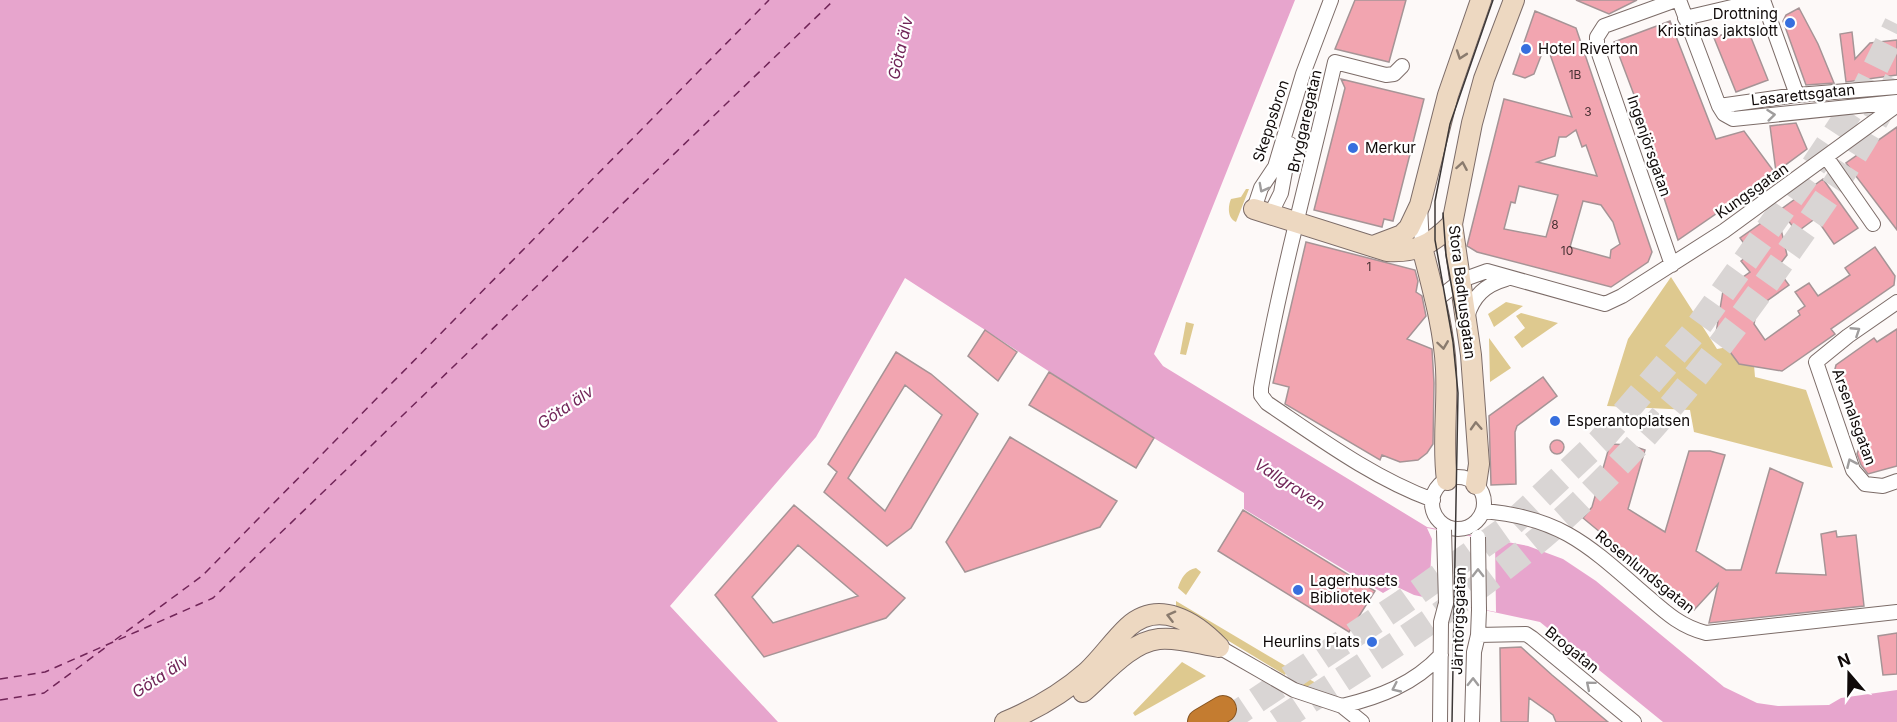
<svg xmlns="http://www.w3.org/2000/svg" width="1897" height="722" viewBox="0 0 1897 722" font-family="Inter,sans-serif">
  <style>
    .green { fill: #dec98f }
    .water { fill: #e7a5cd }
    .pier { fill: #fdf9f8 }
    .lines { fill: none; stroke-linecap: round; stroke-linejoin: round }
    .ferry { stroke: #712558; stroke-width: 1.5; stroke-dasharray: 8 6; stroke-linecap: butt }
    .building { fill: #f2a5b0; stroke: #a69496; stroke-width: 1.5; fill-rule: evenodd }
    .highway-tunnel { stroke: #d9d5d4; stroke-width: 26; stroke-dasharray: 26 13; stroke-linecap: butt }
    .street-casing { stroke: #7c6c68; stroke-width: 16 }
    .secondary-casing { stroke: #7c6c68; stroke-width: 22 }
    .highway-casing { stroke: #855422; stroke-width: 28 }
    .street { stroke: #fff; stroke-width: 14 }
    .secondary { stroke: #edd8c1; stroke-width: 20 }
    .highway { stroke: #c47c30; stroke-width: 26 }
    .tram { stroke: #3c3736; stroke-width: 1.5 }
    .street-bridge-casing { stroke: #7c6c68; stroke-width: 16; stroke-linecap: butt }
    .street-bridge { stroke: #fff; stroke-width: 14 }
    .oneway { stroke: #8a7b6e }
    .oneway2 { stroke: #9f9d9d }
    .poi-dot { fill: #376fde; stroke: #fff; stroke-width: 2 }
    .labels { text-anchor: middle; stroke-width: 4.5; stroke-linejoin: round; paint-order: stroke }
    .number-label { font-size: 12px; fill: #483133 }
    .poi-label { font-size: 15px; fill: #100a09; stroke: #fff; text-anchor: start }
    .street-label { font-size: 15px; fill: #100a09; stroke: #fff }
    .water-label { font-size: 16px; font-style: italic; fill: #712558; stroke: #fff }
  </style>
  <rect width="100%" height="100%" fill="#fdf9f8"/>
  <path class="green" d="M1246 189H1249L1236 222C1227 218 1228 206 1231 199L1241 197Z
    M1671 277 1717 349 1728 347 1754 365 1755 377 1806 390 1833 468 1694 432 1690 410 1607 406 1628 339Z
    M1506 302 1523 306 1494 327 1488 314Z
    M1521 313 1558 323 1522 348 1514 337 1525 328 1516 316Z
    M1186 322 1194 324 1186 355 1180 354Z
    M1489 338 1511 368 1490 382Z
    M1196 568 1201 572 1186 595 1178 588C1181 578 1186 570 1196 568Z
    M1176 601 1289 668 1285 675 1176 609Z
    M1182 662 1206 676 1135 716 1133 713Z
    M1294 671 1329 690 1328 695 1306 688 1290 678Z"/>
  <path class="water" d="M0 0H1295L1154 354 1163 366 1427 527 1528 546 1563 559 1596 581 1724 687 1757 703 1778 706 1829 705 1841 698 1897 690V722H1663L1540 622 1414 595 1395 586 1383 593 1244 509V493L1121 418 905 278 816 437 670 606 778 722H0Z"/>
  <path class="pier" d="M1427 528 1495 541 1496 612 1429 599 1432 539Z"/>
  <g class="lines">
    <path class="ferry" d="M115 640 202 576 769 0
      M0 679 45 672 213 598 834 0
      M0 700 44 693 106 647"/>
  </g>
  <path class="building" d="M1355 0H1406L1389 62 1335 49Z
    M1576 0H1637L1609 14Z
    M1799 8 1818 44 1834 83 1806 85 1783 21 1786 15Z
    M1535 11 1576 28 1652 252 1648 262 1611 287 1477 252 1467 246 1504 99 1572 117 1546 43 1534 74 1525 78 1513 74ZM1576 130 1582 147 1586 145 1597 176 1537 162 1555 156 1559 137H1566ZM1519 186 1558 195 1546 237 1504 229 1511 202 1515 203ZM1583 201 1601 205 1613 222 1620 244 1611 250 1610 258 1570 247Z
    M1670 21 1716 139 1744 131 1775 173 1678 240 1647 147 1653 145 1614 42Z
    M1746 25 1768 80 1736 92 1714 38Z
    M1852 32 1855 59 1870 43 1897 40V75L1846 82 1840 34Z
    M1341 79 1424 99 1393 221 1384 219 1382 227 1314 210 1345 88Z
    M1796 123 1807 149 1776 172 1770 126Z
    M1897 127V230L1846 163Z
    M1823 179 1858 228 1834 244 1816 218 1797 232 1780 210Z
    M1777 212 1787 255 1777 268 1779 271 1776 276 1780 273 1789 285 1757 308 1754 324 1765 340 1800 315 1798 311 1805 306 1795 292 1809 283 1818 296 1850 275 1845 268 1875 247 1895 276 1894 285 1831 329 1835 334 1782 371 1739 364 1716 333 1723 291 1750 272 1741 261 1751 253 1740 238Z
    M1306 242 1415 270 1418 281 1416 292 1422 296 1426 316 1407 339 1432 349 1434 383 1433 444 1427 453 1418 460 1400 462 1382 455 1380 460 1285 404 1289 387 1273 383Z
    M1897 329V466L1868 474 1861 465 1857 454 1860 445 1849 409 1853 408 1847 388 1837 380 1834 373 1836 365 1874 338 1877 342Z
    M985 330 1017 352 998 381 968 356Z
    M896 352 931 374 978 414 911 528 887 546 824 492 837 472 828 464ZM905 385 942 415 885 511 848 478Z
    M1049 372 1154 438 1136 468 1029 405Z
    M1543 377 1557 396 1517 426 1515 432 1516 484 1491 485 1489 416Z
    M1010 437 1117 501 1100 527 965 572 946 542Z
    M1550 447a7 7 0 1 1 14 0a7 7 0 1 1-14 0Z
    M1610 444 1630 445 1645 450 1628 509 1665 532 1689 451H1710L1725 455 1696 551 1726 570H1741L1770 468 1803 483 1776 573 1826 575 1821 534 1836 531 1837 537 1856 535 1864 606 1709 623 1718 584 1694 610 1583 518 1592 507Z
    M794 505 905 598 886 618 764 657 715 595ZM798 545 858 596 773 623 752 597Z
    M1243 510 1375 591 1349 632 1218 551Z
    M1897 633V674L1883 675 1878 636Z
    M1521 647 1552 675 1608 722H1556L1553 715 1529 698 1528 722H1501L1500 648Z"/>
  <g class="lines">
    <path class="highway-tunnel" d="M1224 722 1402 603 1506 529 1600 441 1695 331 1815 164 1865 89 1897 24
      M1277 722C1360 667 1446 615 1524 552 1625 470 1705 370 1780 264 1822 205 1864 146 1897 80"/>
    <defs>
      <path id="street" d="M1679 0 1719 106 1724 114 1733 119 1897 102
        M1763 0 1797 95
        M1685 18 1762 0
        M1402 66 1394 74 1386 75 1335 62C1310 171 1280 278 1261 388V395L1267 403C1319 438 1373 478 1433 500
        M1719 106 1797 95 1897 87
        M1827 158 1873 224
        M1420 205 1422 247
        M1254 209 1261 188 1275 167 1303 74 1331 0
        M1271 213 1281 193 1290 144
        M1672 265 1597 48V37L1604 26 1676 0
        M1436 300 1462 280 1487 271 1605 304 1622 296 1724 231 1897 105
        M1897 302 1848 336 1816 362 1853 470 1865 484 1883 486 1897 481
        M1467 317C1473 296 1485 285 1506 279
        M1432 503a26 26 0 1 1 52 0a26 26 0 1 1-52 0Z
        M1483 511C1558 517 1586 543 1641 591 1662 609 1678 626 1706 633L1897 612
        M1478 635 1526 634 1532 638 1634 722
        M1219 647 1294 690 1342 706 1362 722
        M1342 706C1380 697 1414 684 1441 655
        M1440 722 1441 622 1446 603
        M1472 722 1474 652 1478 635 1479 610"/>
      <path id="secondary" d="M1254 209 1387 251C1416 253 1432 244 1452 224
        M1373 246 1402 235 1409 228 1420 205 1448 95 1481 0
        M1422 247C1432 287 1444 328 1446 369 1448 406 1442 444 1447 480
        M1476 484 1479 464 1471 355 1452 224 1472 123 1484 79 1514 0
        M1083 692C1104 674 1130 642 1159 639 1178 637 1200 644 1219 647
        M1005 722C1036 709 1062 694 1087 672 1102 658 1113 641 1128 627 1159 599 1195 622 1219 647"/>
      <path id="highway" d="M1201 722 1223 709"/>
    </defs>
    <use href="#street" class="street-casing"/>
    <use href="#secondary" class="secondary-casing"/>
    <use href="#highway" class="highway-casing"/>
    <use href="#street" class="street"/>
    <use href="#secondary" class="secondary"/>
    <use href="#highway" class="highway"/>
    <path class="tram" d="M1443 213 1446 255 1458 323
      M1452 722 1458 393 1453 342 1435 240V201L1450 124 1493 0"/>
    <defs>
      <path id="street-bridge" d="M1444 530 1446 603
        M1478 537 1479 610"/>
    </defs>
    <use href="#street-bridge" class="street-bridge-casing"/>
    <use href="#street-bridge" class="street-bridge"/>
  </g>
  <defs><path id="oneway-chevron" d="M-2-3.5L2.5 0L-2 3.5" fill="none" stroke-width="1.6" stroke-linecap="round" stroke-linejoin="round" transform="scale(1.5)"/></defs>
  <g class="oneway">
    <use href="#oneway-chevron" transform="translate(1461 55) rotate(109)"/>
    <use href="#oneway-chevron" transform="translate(1462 166) rotate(-80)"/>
    <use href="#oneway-chevron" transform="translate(1443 345) rotate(82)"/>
    <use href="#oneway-chevron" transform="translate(1476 426) rotate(-93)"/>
    <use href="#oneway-chevron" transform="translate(1171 616) rotate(-166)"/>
  </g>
  <g class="oneway2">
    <use href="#oneway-chevron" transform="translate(1771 115) rotate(-6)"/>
    <use href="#oneway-chevron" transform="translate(1263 188) rotate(118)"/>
    <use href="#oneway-chevron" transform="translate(1856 331) rotate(-33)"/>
    <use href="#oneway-chevron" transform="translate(1851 463) rotate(-114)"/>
    <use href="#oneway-chevron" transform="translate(1478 573) rotate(-90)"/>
    <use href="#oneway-chevron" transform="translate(1473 682) rotate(-89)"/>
    <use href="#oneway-chevron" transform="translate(1590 685) rotate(-140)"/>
    <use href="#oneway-chevron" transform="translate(1396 688) rotate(155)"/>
  </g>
  <g class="poi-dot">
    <circle cx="1790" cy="23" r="6"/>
    <circle cx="1526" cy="49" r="6"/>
    <circle cx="1353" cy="148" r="6"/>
    <circle cx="1555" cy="421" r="6"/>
    <circle cx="1298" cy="590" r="6"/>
    <circle cx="1372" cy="642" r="6"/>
  </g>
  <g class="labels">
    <g class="number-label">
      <text x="1575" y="79">1B</text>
      <text x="1588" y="116">3</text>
      <text x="1555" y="229">8</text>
      <text x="1567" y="255">10</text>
      <text x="1369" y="271">1</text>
    </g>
    <g class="poi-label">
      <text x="1778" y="19" text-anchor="end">Drottning<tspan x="1778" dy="17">Kristinas jaktslott</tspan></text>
      <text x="1538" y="54">Hotel Riverton</text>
      <text x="1365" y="153">Merkur</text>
      <text x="1567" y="426">Esperantoplatsen</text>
      <text x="1310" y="586">Lagerhusets<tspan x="1310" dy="17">Bibliotek</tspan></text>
      <text x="1360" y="647" text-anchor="end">Heurlins Plats</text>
    </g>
    <g class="street-label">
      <text transform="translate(1803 95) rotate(-6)" y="5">Lasarettsgatan</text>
      <text transform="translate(1271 121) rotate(-72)" y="5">Skeppsbron</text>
      <text transform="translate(1305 121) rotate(-77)" y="5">Bryggaregatan</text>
      <text transform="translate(1649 146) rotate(71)" y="5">Ingenjörsgatan</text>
      <text transform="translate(1752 191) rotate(-35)" y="5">Kungsgatan</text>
      <text transform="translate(1462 292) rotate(83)" y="5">Stora Badhusgatan</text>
      <text transform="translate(1854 417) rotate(70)" y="5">Arsenalsgatan</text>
      <text transform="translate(1645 572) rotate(39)" y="5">Rosenlundsgatan</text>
      <text transform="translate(1459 621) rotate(-88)" y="5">Järntorgsgatan</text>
      <text transform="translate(1572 650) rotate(39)" y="5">Brogatan</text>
    </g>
    <g class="water-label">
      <text transform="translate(900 48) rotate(-77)" y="6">Göta älv</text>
      <text transform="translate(565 407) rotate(-34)" y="6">Göta älv</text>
      <text transform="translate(1290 484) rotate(33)" y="6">Vallgraven</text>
      <text transform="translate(160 676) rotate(-33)" y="6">Göta älv</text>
    </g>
  </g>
  <g transform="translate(1849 674) rotate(340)" stroke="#ffffff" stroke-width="4.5" paint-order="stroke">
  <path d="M0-4.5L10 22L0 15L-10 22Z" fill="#100a09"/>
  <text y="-9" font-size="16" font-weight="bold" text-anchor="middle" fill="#100a09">N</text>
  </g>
</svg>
